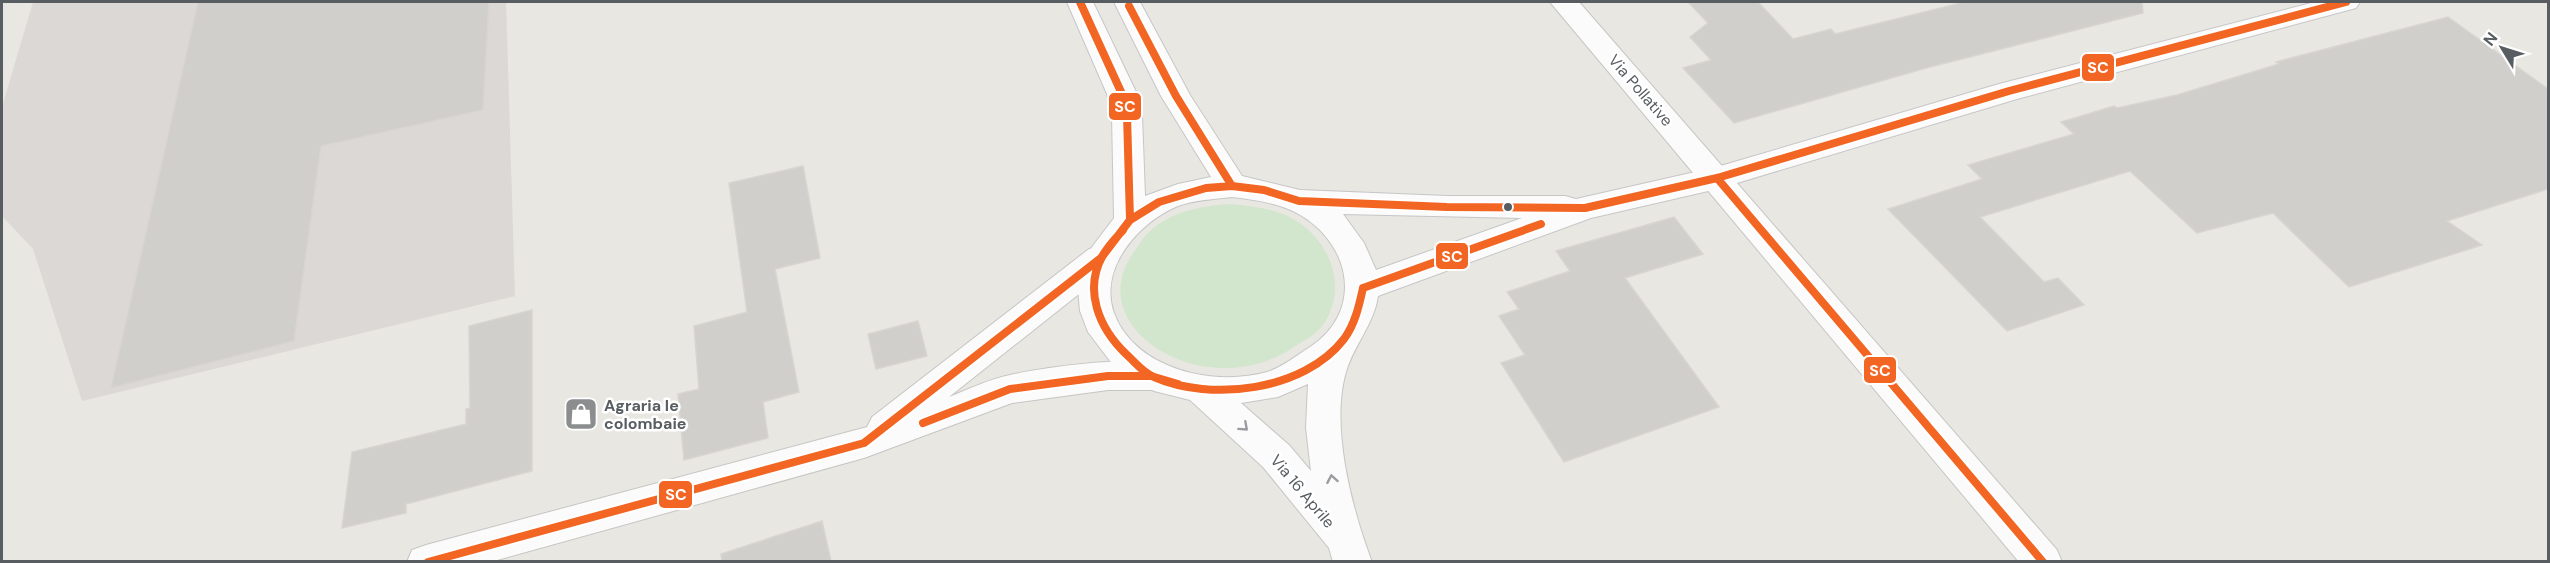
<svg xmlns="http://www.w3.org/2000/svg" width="2550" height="563" viewBox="0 0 2550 563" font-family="'DM Sans',sans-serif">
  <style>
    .industrial { fill: #dcd8d5 }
    .green { fill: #d1e6cc }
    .building { fill: #d0cfcc; stroke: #d8d5d1; stroke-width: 1.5 }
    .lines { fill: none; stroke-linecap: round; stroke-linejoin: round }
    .street-casing { stroke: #c5c5c3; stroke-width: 2 }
    .secondary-casing { stroke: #c6c6c6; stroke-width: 2 }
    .street { fill: #fcfbfb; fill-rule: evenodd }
    .secondary { fill: #fcfbfb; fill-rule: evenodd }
    .bus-1-casing { stroke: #fff; stroke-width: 12 }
    .bus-1 { stroke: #f26522; stroke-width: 8 }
    .oneway { stroke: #9a9c9f }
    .bus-dot { fill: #585d61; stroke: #fff; stroke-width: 2 }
    .labels { text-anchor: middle; stroke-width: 5; stroke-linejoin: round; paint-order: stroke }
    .street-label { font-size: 16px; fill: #585d61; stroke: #fff }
    .poi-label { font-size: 16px; font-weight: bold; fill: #585d61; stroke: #fff; text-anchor: start }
    .line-badge { stroke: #fff; stroke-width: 2 }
    .badge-label { font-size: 16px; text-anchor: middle; font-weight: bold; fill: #fff }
  </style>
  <rect width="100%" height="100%" fill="#e9e7e2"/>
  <path class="industrial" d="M33 2H506L515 296 82 401 33 249 2 216V107Z"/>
  <path class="green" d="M1230 204C1250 206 1270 208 1288 216 1329 237 1350 285 1323 325 1316 335 1303 341 1294 347 1268 364 1239 371 1208 367 1149 359 1092 307 1136 249 1140 243 1145 235 1150 231 1172 211 1202 206 1230 204Z"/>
  <path class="building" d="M198 2H489L483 110 321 146 294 341 111 388Z
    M1688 2H1758L1793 39 1831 29 1835 34 1965 2H2142L2143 13 1926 68 1734 123 1683 68 1711 60 1690 37 1708 23Z
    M2448 17 2548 89V189L2447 221 2482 245 2349 287 2273 213 2197 233 2130 171 1980 217 2044 282 2058 278 2084 305 2007 331 1888 209 1982 179 1968 165 2074 134 2061 122 2114 106 2117 108 2177 95 2279 64 2276 62Z
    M803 166 820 258 775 269 799 392 763 402 768 438 684 460 678 394 699 389 694 326 747 312 729 183Z
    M1674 217 1703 254 1625 278 1719 407 1564 462 1501 363 1525 355 1499 316 1519 309 1507 292 1570 271 1556 251Z
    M532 310V471L406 504V513L342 528 352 452 466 424V409L470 408 469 326Z
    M918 321 927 356 876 369 868 334Z
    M822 521 831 561H722L721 554Z"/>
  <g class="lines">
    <defs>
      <path id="street" d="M1550 2H1579L2057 550 2062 562H2019Z
        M1101 246 1113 249 1117 258 1113 267 949 397C969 389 990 379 1010 375 1046 367 1131 355 1163 366L1168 376 1163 386 1151 390H1108L1012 403 864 458 490 562H407L412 550 426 545 867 427 872 417 1089 249Z"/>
      <path id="secondary" d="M1067 2H1093L1137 94 1142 115 1145 196 1178 184 1211 177 1161 96 1114 2H1140L1190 95 1242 176 1300 190 1447 196H1565L1576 199 1717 167 1999 84 2315 2H2360L2356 8 2017 99 1717 189 1591 218 1378 296C1374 324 1354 345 1346 372 1330 427 1352 509 1372 562H1333L1329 548 1263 467 1190 400 1154 391 1134 381 1110 361 1088 332 1080 311 1078 289 1082 267 1092 247 1114 218 1112 115 1107 94ZM1232 197C1256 200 1281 203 1302 216 1352 247 1363 312 1310 347 1297 355 1283 367 1267 372 1215 387 1135 370 1114 313 1098 268 1139 222 1178 206 1195 200 1214 199 1232 197ZM1343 214 1522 218 1376 270 1364 243ZM1308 384 1306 428 1311 471 1289 445 1241 403 1278 397Z"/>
    </defs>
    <use href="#street" class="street-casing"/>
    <use href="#secondary" class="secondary-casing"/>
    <use href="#street" class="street"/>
    <use href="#secondary" class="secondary"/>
    <defs>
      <path id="bus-1" d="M1080 2 1122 94 1127 115 1130 220
        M1129 6 1176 96 1232 186
        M1717 178 2043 562
        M1123 230C1116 238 1108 246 1103 255 1083 290 1099 328 1126 354 1135 362 1143 373 1154 377 1211 402 1304 391 1344 339 1355 324 1359 306 1363 288
        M1363 288 1541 224
        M923 423 1010 389 1108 376H1151L1178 384
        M428 562 864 443 1101 258 1130 220 1159 202 1206 188 1232 186 1264 190 1299 201 1447 207 1585 208 1717 178 2009 91 2346 2"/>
    </defs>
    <use href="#bus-1" class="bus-1-casing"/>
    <use href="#bus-1" class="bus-1"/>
  </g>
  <defs><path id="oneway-chevron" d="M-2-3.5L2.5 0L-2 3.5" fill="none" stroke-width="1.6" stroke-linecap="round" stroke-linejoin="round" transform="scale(1.5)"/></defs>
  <g class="oneway">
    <use href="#oneway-chevron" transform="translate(1244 427) rotate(42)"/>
    <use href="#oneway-chevron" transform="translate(1332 479) rotate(-100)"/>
  </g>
  <defs>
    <symbol id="shop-square" viewBox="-11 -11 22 22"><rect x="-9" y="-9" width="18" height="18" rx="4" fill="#8b8d8e" stroke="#fff"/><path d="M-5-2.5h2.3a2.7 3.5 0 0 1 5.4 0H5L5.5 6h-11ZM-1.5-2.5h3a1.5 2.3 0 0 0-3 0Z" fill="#fff"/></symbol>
  </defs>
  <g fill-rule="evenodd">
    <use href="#shop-square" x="562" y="395" width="38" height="38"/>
  </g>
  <circle class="bus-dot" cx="1508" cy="207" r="5"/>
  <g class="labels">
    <g class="street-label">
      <text transform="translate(1641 90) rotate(49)" y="6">Via Pollative</text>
      <text transform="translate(1303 491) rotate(50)" y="6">Via 16 Aprile</text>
    </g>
    <g class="poi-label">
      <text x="604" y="411">Agraria le<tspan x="604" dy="18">colombaie</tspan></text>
    </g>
  </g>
  <g class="line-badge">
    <rect x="2081" y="53" width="34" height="29" rx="6" fill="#f26522"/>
    <rect x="1108" y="92" width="34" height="29" rx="6" fill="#f26522"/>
    <rect x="1435" y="242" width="34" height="28" rx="6" fill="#f26522"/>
    <rect x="1863" y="356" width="34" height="28" rx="6" fill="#f26522"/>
    <rect x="658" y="480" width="35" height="29" rx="6" fill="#f26522"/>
  </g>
  <g class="badge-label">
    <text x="2098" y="73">SC</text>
    <text x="1125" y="112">SC</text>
    <text x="1452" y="262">SC</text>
    <text x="1880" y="376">SC</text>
    <text x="676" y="500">SC</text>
  </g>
  <rect width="2550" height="563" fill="none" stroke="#585d61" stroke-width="6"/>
  <g transform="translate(2502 48) rotate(308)" stroke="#ffffff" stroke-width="4.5" paint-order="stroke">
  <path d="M0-4.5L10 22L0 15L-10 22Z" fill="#585d61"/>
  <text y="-9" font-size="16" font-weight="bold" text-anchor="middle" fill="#585d61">N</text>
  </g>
</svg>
